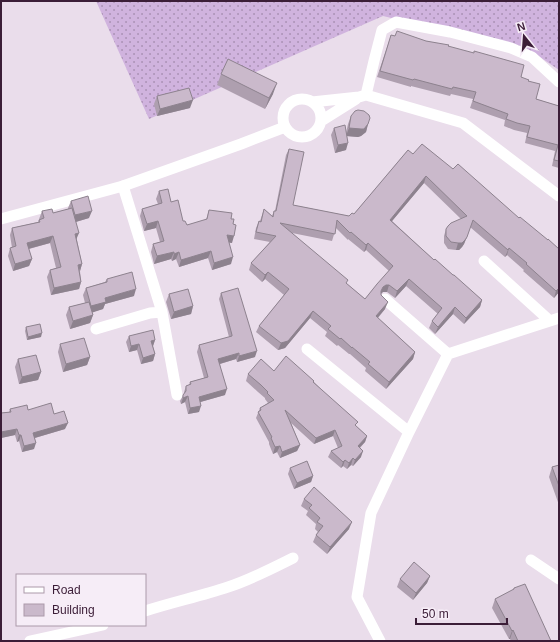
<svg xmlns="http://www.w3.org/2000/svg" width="560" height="642" viewBox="0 0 560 642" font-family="Arial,sans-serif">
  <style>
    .grass { fill: url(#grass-dots) }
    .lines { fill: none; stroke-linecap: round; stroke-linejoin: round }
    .minor { stroke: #fff; stroke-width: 11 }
    .tertiary { stroke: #fff; stroke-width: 11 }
    .wall { fill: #ae9faf; fill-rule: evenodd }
    .shaded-wall { fill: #8d828e }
    .building { fill: #cab9cb; stroke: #8d828e; fill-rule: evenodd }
  </style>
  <defs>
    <pattern id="grass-dots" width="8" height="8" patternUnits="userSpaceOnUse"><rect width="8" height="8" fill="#d0b3de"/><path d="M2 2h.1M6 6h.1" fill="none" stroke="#aa91b5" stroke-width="1.8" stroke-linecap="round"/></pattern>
  </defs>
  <rect width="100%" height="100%" fill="#eaddeb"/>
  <path class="grass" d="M96 1H559V70L534 53 383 16 149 119Z"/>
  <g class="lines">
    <path class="minor" d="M366 95 374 61 382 30 396 22 450 32 511 48 532 57 559 82
      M283 118a19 19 0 1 1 38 0a19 19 0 1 1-38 0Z
      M312 102 359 97 366 95 463 123 559 196
      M321 121 356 99
      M123 186 162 312 177 395
      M484 261 550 321
      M385 299 448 354
      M96 329 150 313 162 312
      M307 349 409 432
      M531 560 559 579
      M145 611C173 602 201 596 228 587 250 580 273 568 293 558
      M30 641 103 625
      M380 641 357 597 371 513 409 432 448 354 559 318"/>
    <path class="tertiary" d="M1 219 123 186 241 144 285 127"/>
  </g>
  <path class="wall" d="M391 35 395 36 426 41 448 46 528 81 536 99 559 106V168L552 166 555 151 525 143 527 133 514 130 504 126 505 120 470 108 473 99 451 94 450 96 411 86V87L377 77Z
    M221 74 273 94 265 109 217 85Z
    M157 96 190 108 157 116 154 104Z
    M351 116 368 124 366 132 361 136 358 137 347 136 346 150 335 153 331 135 334 128 346 133 348 124Z
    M289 149 293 205 349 216 354 214 408 150 559 292 554 298 523 271 524 270 507 255 505 257 470 227 464 244 462 247 459 250H456L448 249 444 243V236L446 229 461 219 424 183 392 221 434 260 482 300 480 307 464 324 453 314 435 334 429 328 432 321 438 314 406 286 395 298 387 292H383L381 294 385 309 378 318 415 352 413 359 386 389 365 371 366 368 350 354H349L338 345 337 346 325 336 327 332 310 318 285 348 278 350 256 332 259 326 284 295 265 279 262 282 249 270 251 263 270 242 254 239 256 228 259 221H260L264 209 272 216 274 211H275L286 155ZM336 228 348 240V239L364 252 366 250 389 271 365 299 347 284 292 233 332 241Z
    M159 191 171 202 183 221 187 225 206 220 209 210 231 219 232 243 229 242 231 264 212 270 208 258 179 267 176 259 172 261 171 259 154 264 151 252 153 244 160 242 156 228 144 231 140 216 142 209 158 204 156 199Z
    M71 201 89 218 76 222 77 240 82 264 80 271 81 282 79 289 51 295 47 277 50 270 56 268 50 243 29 249 32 259 29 266 13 271 8 256 10 248H12L10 235 12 228 38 222 42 211 53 213 68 209V208Z
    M107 279 134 296 105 304 103 309 92 312 93 315 90 323 70 329 66 315 69 307 85 303 83 295 86 288 105 282Z
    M221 293 255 357 237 362 236 359 220 364 225 395 200 402 199 412 188 414 185 402 181 404 180 401 184 394V392L186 386 189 385 190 382 204 378 197 352 199 345 229 337 219 299Z
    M169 294 193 306 191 314 171 319 166 302Z
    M26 327 41 337 27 340 25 331Z
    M129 336 155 340 153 346 155 354 153 361 141 364 137 350 129 352 126 342Z
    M60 344 90 357 87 365 63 372 58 352Z
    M18 359 41 372 38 380 19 384 15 367Z
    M274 371 314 381V382L356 426 367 436 365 442 360 448 361 457 353 466 351 465 347 469 343 466 341 468 328 457 331 451 338 448 333 436 314 444 291 423 300 445 297 451 280 458 277 452 273 454 269 444V442L256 418 260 408 268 403 265 399V398L258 392 246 381 248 374Z
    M10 409 28 410 54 414 65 429 35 438 34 449 22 452 19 441 17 442 15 435 1 438V413L9 412Z
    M559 465V505L549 477 552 467Z
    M290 468 313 476 311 482 294 489 288 474Z
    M304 499 349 529 327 554 313 542 316 535 318 532 315 529 316 524 306 515 308 511 301 506Z
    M430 576 427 583 413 600 397 587 400 579Z
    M514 588 546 630 551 641H511L510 639H509L492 608 495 599 513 590Z"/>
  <path class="shaded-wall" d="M277 83 273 94 265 109 269 98Z
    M193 100 190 108 157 116 160 109Z
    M368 124 366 132 361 136 358 137 346 136 349 128Z
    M348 143 346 150 335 153 338 145Z
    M426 176 424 183 387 227 390 220Z
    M92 211 89 218 72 223 75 215Z
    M158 221 156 228 144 231 147 224Z
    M79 233 76 240 75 234Z
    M227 235 234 236 232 243 224 242Z
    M53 236 50 243 24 250 27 243Z
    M467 237 464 244 462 247 459 250H456L458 243Z
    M368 243 366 250 364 252 366 245Z
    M509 248 507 255 505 257 508 250Z
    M211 251 208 258 179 267 181 260Z
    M174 252 171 259 154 264 157 256Z
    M179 252 176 259 172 261 174 254Z
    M233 257 231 264 212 270 214 263Z
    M32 259 29 266 13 271 15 264Z
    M82 264 80 271 78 265Z
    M268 272 265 279 262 282 265 275Z
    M409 279 406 286 395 298 397 291Z
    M81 282 79 289 51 295 54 288Z
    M386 285H389L387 292H383L380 294 378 298 383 287Z
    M559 288V292L554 298 556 291Z
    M136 289 134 296 105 304 103 309 88 314 91 306 105 298Z
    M482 300 480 307 464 324 466 318Z
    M388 302 385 309 373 323 376 316Z
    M193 306 191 314 171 319 174 312Z
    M455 307 453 314 435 334 438 327Z
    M313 311 310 318 285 348 278 350 281 343Z
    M93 315 90 323 70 329 73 321Z
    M42 333 41 337 27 340 28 337Z
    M155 340 153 346 149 347 151 341Z
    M139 344 137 350 129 352 131 346Z
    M257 351 255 357 237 362 239 356Z
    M415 352 413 359 386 389 389 382Z
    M239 353 236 359 216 365 218 359Z
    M155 354 153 361 141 364 143 358Z
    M90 357 87 365 63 372 66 364Z
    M41 372 38 380 19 384 22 377Z
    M227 389 225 395 197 403 199 397Z
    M188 396 185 402 181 404 183 398Z
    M201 406 199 412 188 414 190 408Z
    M68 423 65 429 31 439 33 433Z
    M17 429 15 435 1 438V432Z
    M335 430 333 436 314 444 316 438Z
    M19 435H21L19 441 17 442Z
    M367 436 365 442 355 452 358 446Z
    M36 443 34 449 22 452 24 446Z
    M300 445 297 451 280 458 282 452Z
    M280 446 277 452 273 454 275 447Z
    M363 451 361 457 353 466 355 460Z
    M353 458 351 465 347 469 349 463Z
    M345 460 343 466 341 468 343 462Z
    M313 476 311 482 294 489 297 483Z
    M352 522 349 529 327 554 330 547Z
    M430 576 427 583 413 600 416 593Z
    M513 630 510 639H509L512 631Z"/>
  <path class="building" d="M397 31 426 41 449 45 448 46 474 53V51L524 65 521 77 529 80 528 81 540 84 536 99 559 106V161L554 160 558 145 527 137 530 126 517 123 506 119 508 114 473 101 476 92 453 87 452 89 414 79 413 80 380 71 391 35 395 36Z
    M228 59 277 83 269 98 221 74Z
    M189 88 193 100 160 109 157 96Z
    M358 110 364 111 369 115 370 118 368 124 364 129H361L349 128 351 116 355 111Z
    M345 125 348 143 338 145 334 128Z
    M422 144 453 169 458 164 519 218 520 217 548 240V239L559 249V288L556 291 526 264 527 263 509 248 508 250 473 220 467 237 465 240 462 243H458L451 242 446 236V229L448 226 451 223 467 216 426 176 390 220 434 260 435 259 453 275H454L482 300 466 318 455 307 438 327 432 321 442 308 409 279 397 291 389 285H386L383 287 381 291V295L388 302 376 316 415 352 389 382 368 364 370 362 352 347V348L341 338 340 339 328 329 331 326 313 311 288 341 281 343 259 326 289 289 268 272 265 275 251 263 276 236 256 232 259 221 261 222 264 209 273 217 274 211H276L289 149 304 152 293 205 349 216 352 213 354 214 408 150 413 154ZM337 220 350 233 351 232 366 245 368 243 393 266 377 284 365 299 346 283 348 280 280 223 335 234Z
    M168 189 171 202 178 200 183 221H185L187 225 207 219 209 210 232 213 231 219H234L233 224 236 225 234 236 227 235 233 257 214 263 211 251 181 260 179 252 174 254V252L157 256 153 244 164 241 158 221 147 224 142 209 162 203 159 191Z
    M88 196 92 211 75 215 71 201Z
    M72 208 79 233 75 234 82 264 78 265 81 282 54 288 50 270 61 267 53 236 27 243 32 259 15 264 10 248 16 246 12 228 40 222 39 220 44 218 42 211 52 209 53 213Z
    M132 272 136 289 105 298 106 302 91 306 86 288 107 282V279Z
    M238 288 257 351 239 356V353L218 359 227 389 199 397 201 406 190 408 188 396 183 398V395L186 391V386L191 384 190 382 208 377 199 345 232 336V335L221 293Z
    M188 289 193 306 174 312 169 294Z
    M89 302 93 315 73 321 69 307Z
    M40 324 42 333 28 337 26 327Z
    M153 330 155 340 151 341 155 354 143 358 139 344 131 346 129 336Z
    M84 338 90 357 66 364 60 344Z
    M36 355 41 372 22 377 18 359Z
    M286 356 314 381 313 382 358 422 355 425 367 436 358 446 363 451 355 460 353 458 349 463 345 460 343 462 331 451 342 446 335 430 316 438 285 410 300 445 282 452 280 446 275 447 271 438 272 437 258 412 261 410 260 408 274 400 267 393 268 392 261 385 248 374 261 359 274 371Z
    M51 403 54 414 64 411 68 423 33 433 36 443 24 446 21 435H19L17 429 1 432V413L11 412 10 409 27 405 28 410Z
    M307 461 313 476 297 483 290 468Z
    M559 465V486L552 467Z
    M314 487 352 522 330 547 316 535 323 526 317 522 320 518 309 508 312 505 304 499Z
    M414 562 430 576 416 593 400 579Z
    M525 584 546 630 551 641H518L513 630 512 631 495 599 514 589V588Z"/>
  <rect width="560" height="642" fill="none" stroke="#3b1d37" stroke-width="4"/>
  <rect x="16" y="574" width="130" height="52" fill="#f6edf7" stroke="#ab9aaa"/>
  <rect x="24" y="587" width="20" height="6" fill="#ffffff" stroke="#ab9aaa"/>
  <text x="52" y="594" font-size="12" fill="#3b1d37">Road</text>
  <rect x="24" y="604" width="20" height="12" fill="#cab9cb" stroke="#ab9aaa"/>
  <text x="52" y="614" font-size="12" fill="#3b1d37">Building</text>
  <g transform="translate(524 36) rotate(343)" stroke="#f6edf7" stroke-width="3" paint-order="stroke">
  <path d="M0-3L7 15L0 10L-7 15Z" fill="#3b1d37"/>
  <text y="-6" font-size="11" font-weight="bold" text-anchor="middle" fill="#3b1d37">N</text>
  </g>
  <path d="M416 618v6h91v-6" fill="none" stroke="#3b1d37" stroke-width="2"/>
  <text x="422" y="618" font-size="12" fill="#3b1d37" stroke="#f6edf7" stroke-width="3" paint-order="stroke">50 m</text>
</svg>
